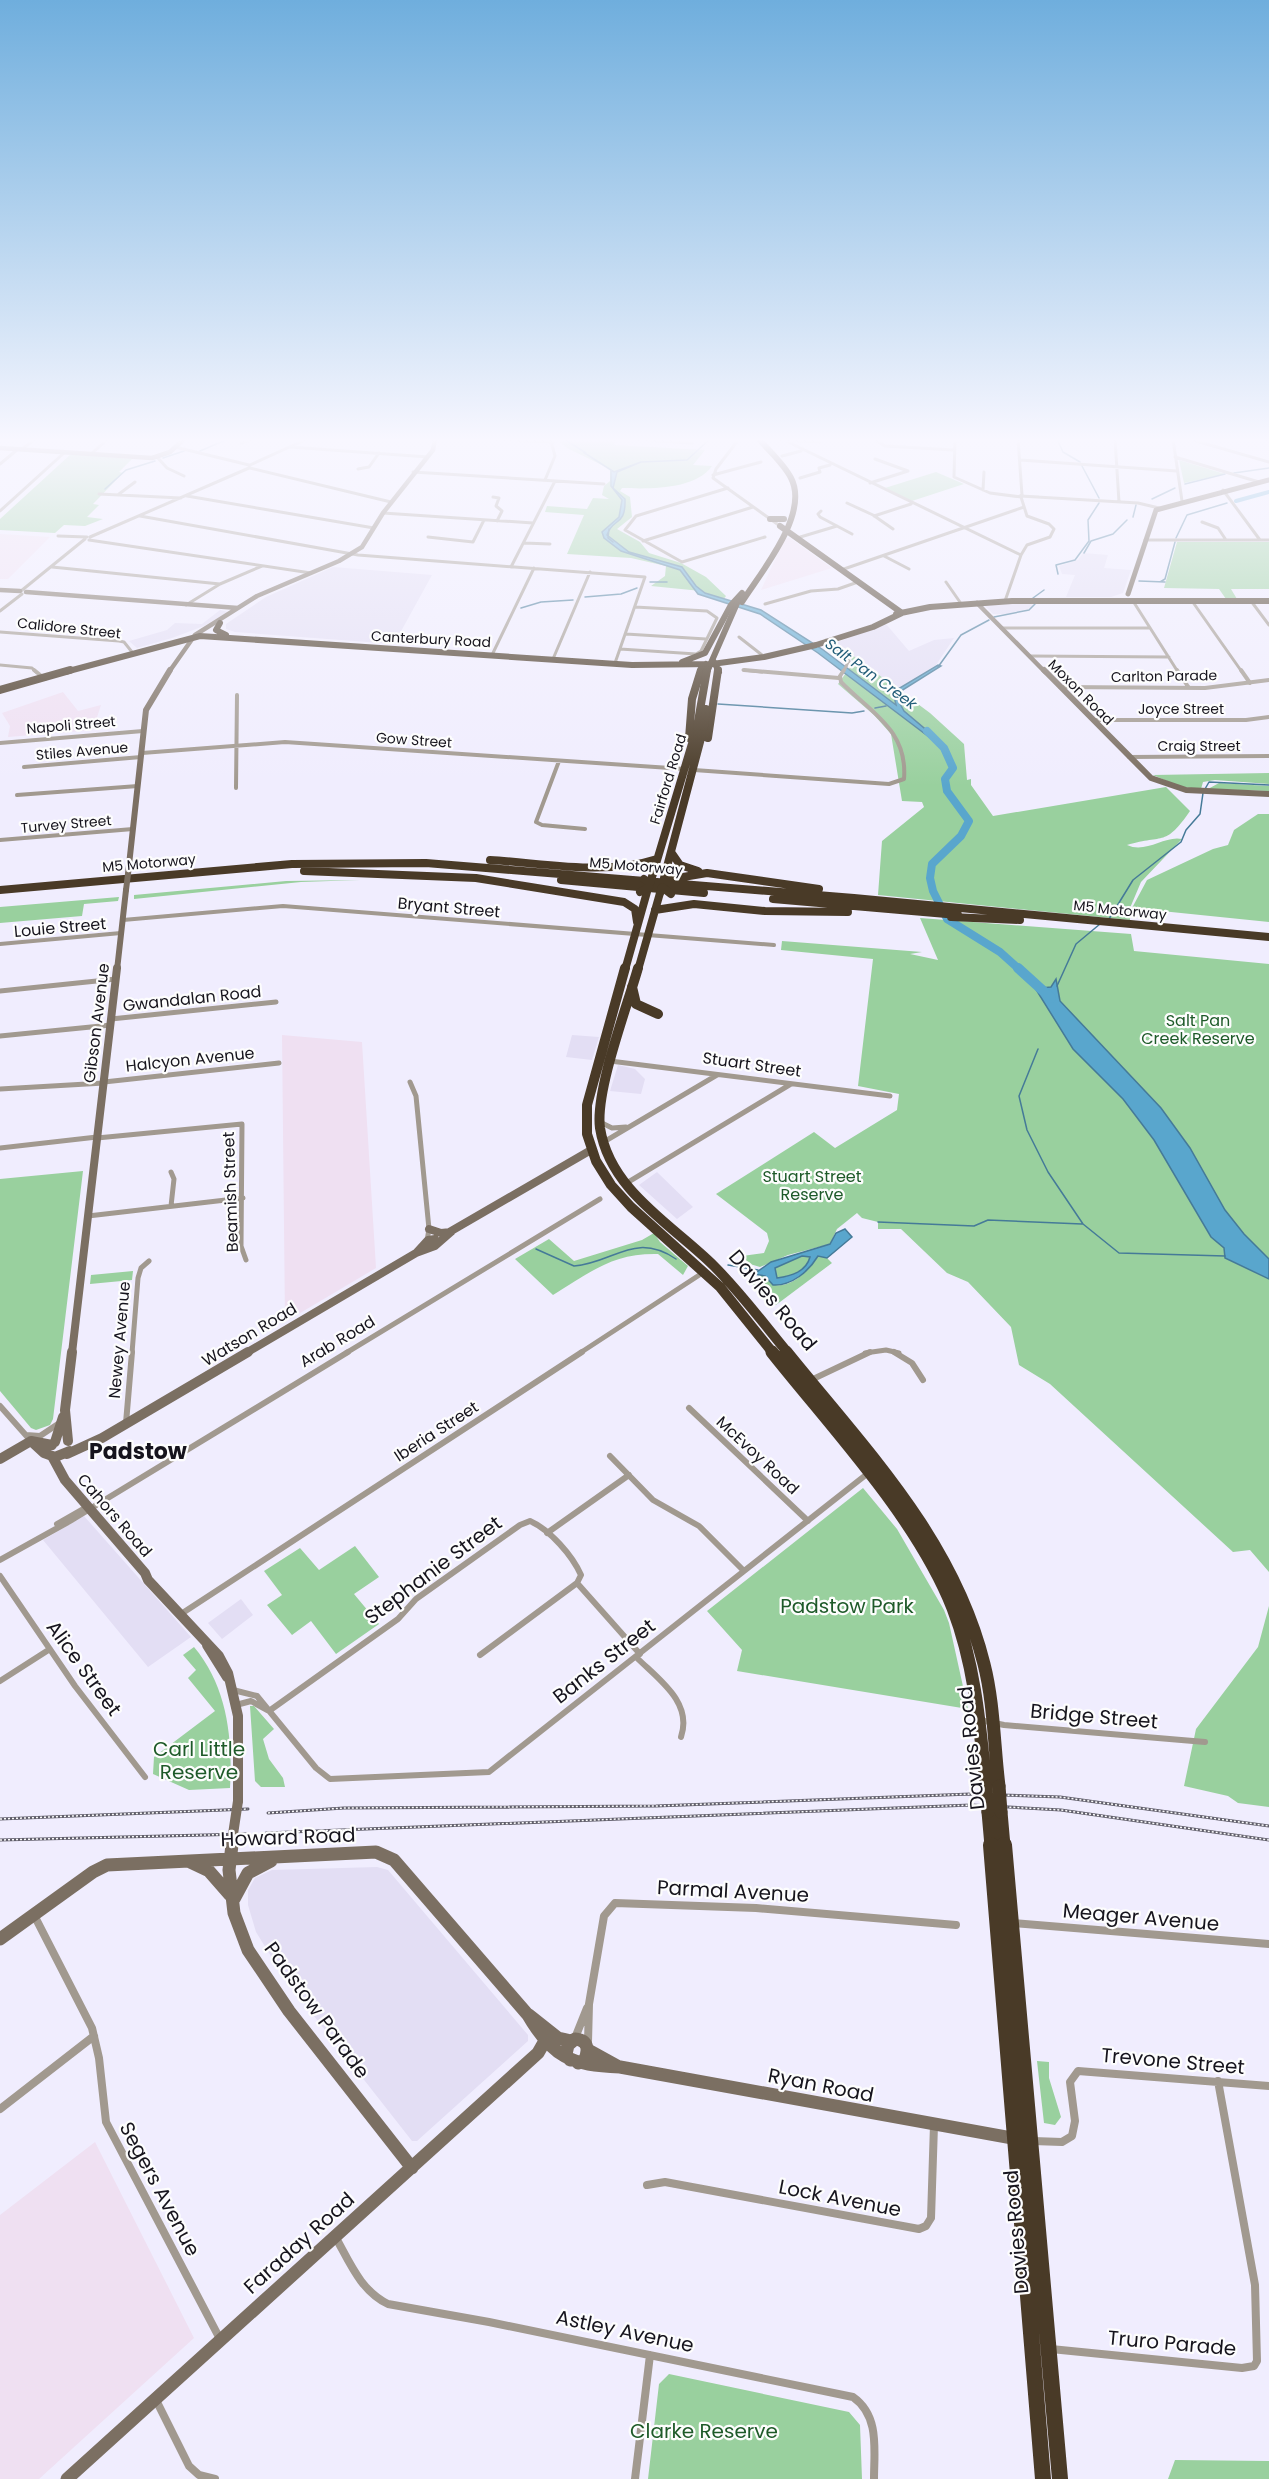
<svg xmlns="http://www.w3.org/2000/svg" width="1269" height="2479" viewBox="0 0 1269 2479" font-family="Poppins,sans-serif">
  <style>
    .commercial { fill: #e3def4 }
    .education { fill: #efe0f2 }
    .green { fill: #99d09e }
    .water { fill: #59a6cd; stroke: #457a98; stroke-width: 1.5; fill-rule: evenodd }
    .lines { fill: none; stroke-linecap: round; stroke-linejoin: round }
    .stream { stroke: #457a98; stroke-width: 1.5 }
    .canal { stroke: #59a6cd; stroke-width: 4 }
    .river-far1 { stroke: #59a6cd; stroke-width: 8 }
    .river { stroke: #59a6cd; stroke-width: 10 }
    .street-far4 { stroke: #a1998f; stroke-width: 3 }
    .street-far3 { stroke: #a1998f; stroke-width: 4 }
    .street-far2 { stroke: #a1998f; stroke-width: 5 }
    .street-far1 { stroke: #a1998f; stroke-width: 6 }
    .street { stroke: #a1998f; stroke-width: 8 }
    .secondary-far4 { stroke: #7b6f62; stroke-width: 4.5 }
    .secondary-far3 { stroke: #7b6f62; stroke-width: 6 }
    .secondary-far2 { stroke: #7b6f62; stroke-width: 8 }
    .secondary-far1 { stroke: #7b6f62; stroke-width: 10 }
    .secondary { stroke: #7b6f62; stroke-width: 13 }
    .primary { stroke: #605242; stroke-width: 5 }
    .highway-far4 { stroke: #493a27; stroke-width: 6 }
    .highway-far3 { stroke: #493a27; stroke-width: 8 }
    .highway-far2 { stroke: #493a27; stroke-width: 10 }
    .highway-far1 { stroke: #493a27; stroke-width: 13 }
    .highway { stroke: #493a27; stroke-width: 16 }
    .rail-casing { stroke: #605e6a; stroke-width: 3 }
    .rail { stroke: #fdfdfd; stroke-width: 1.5; stroke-dasharray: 2; stroke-linecap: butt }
    .secondary-bridge-far1 { stroke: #7b6f62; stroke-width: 6 }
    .secondary-bridge { stroke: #7b6f62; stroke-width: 10 }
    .highway-bridge-far2 { stroke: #493a27; stroke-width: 6 }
    .highway-bridge-far1 { stroke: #493a27; stroke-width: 8 }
    .highway-bridge { stroke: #493a27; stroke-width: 13 }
    .labels { text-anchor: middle; stroke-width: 4.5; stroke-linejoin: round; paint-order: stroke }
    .far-street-label { font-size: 14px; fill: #16141d; stroke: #fdfdfd }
    .far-water-label { font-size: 15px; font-style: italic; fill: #215c78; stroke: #fdfdfd }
    .street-label { font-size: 16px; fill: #16141d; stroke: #fdfdfd }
    .park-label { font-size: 16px; fill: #1e5a29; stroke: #fdfdfd }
    .near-street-label { font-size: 20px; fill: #16141d; stroke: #fdfdfd }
    .near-park-label { font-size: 20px; fill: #1e5a29; stroke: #fdfdfd }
    .district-label { font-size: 22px; font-weight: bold; fill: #16141d; stroke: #fdfdfd }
  </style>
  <rect width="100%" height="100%" fill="#f0edfe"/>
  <path class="commercial" d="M1083 553 1108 555 1104 568 1131 570 1123 593 1111 597H1066L1075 575 1062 574 1059 566 1078 560Z
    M333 567 432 575 394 644 235 632 226 629V624L266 597Z
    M1033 603 1032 608 1007 614H993L984 605Z
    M220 610 228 612 204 626 172 638 137 648 129 641 167 630 175 623 202 624Z
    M886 624 909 651 934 640 954 638 936 665 897 690 835 643Z
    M572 1035 599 1037 592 1060 566 1057Z
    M618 1065 635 1069 645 1079 641 1094 610 1091Z
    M657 1172 693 1207 677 1219 639 1185Z
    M84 1516 191 1637 148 1667 43 1540Z
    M241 1599 253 1615 222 1639 208 1623Z
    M377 1867 388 1870 528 2035V2041L417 2141H412L285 1979 256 1932 248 1905V1890L255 1878 272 1870Z"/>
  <path class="education" d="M0 534 50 537 8 579H0Z
    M785 538H790L832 568 761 590Z
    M63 692 78 711 101 705 93 730 8 737 10 726 2 713Z
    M282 1035 362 1042 376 1268 285 1322Z
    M95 2142 194 2338 39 2479H0V2215Z"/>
  <path class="green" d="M557 439H616L614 445 705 450 693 465 712 466C695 490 649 489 622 488L620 491 630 497 632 517 617 529 640 542 649 553 681 563 706 577 726 596 723 600 701 591 651 586 665 576 666 566 631 558 567 554 584 515 545 512 547 506 587 509 593 498 609 499 602 495 604 486 610 481V469L567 448Z
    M71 454 132 459 119 472 123 473 93 504 99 505 87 517 103 519 85 526 64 525 55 533 0 530V519Z
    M1179 460 1225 474 1184 483Z
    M936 472 964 484 912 501 885 488Z
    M1177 542H1269V589H1231L1237 599H1226L1219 589 1164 588Z
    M848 652 930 713 964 744 967 780 971 779V785L993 816 1166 787 1190 811C1165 847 1165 834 1127 845 1146 854 1165 835 1182 839L1141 882 1130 908V920L878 895 882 841 924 807 922 802 902 801 891 734 874 715 838 684 853 663Z
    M1269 773V784L1215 780 1203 782 1201 789 1181 787 1153 775Z
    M1219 783 1269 786V791L1208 789Z
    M1258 814H1269V922L1132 908 1147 880 1213 849 1228 845 1234 830Z
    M360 880 301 882 134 899V895L286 881Z
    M119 897 118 901 84 904 82 916 0 923V907Z
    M920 918 1131 934 1134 951 1269 964V1259L1244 1234 1225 1210 1190 1148 1161 1108 1060 1001 1056 980 1051 987 1041 988 1033 984 1073 1049 1123 1099 1154 1140 1211 1237 1269 1279V1572L1250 1550 1233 1552 1050 1384 1019 1365 1011 1327 968 1282 947 1273 901 1229H878V1222L862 1218 857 1213 837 1229 830 1244 788 1255 760 1267 750 1264 742 1256 764 1253 769 1241 767 1233 716 1194 814 1132 835 1148 897 1110 899 1094 858 1086 873 959 781 950 782 941 922 952 910 954 938 960Z
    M83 1171 53 1419 50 1425 36 1430 31 1428 0 1391V1179Z
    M654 1233 660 1242 688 1266 683 1275 658 1254C612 1253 591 1272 553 1295L515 1259 549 1239 574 1261 642 1240Z
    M802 1256 810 1257C806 1272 791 1276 777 1278L774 1268Z
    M818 1256 827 1258 832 1263 776 1305 763 1298 761 1290 750 1282 760 1275C767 1277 769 1283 776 1285 792 1288 811 1268 818 1256Z
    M133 1271 132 1280 90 1284 91 1275Z
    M863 1488 897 1529 944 1610 949 1623 968 1709 737 1671 742 1650 707 1611Z
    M355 1546 379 1577 354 1594 379 1624 336 1654 311 1621 292 1635 267 1605 282 1595 264 1571 300 1548 319 1570Z
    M1269 1606V1807L1238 1803 1228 1796 1184 1786 1196 1729 1258 1647Z
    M194 1647C227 1686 233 1738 230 1788L189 1790 153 1774 154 1757 215 1711 188 1678 196 1670 183 1655Z
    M250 1706H254L274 1729 263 1739 269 1759 283 1778 285 1787H261L255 1781Z
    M1037 2061 1049 2062V2078L1061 2117 1055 2125 1044 2123Z
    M669 2374 849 2412 860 2425 862 2479H648L659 2384Z
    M1175 2460 1269 2461V2479H1168Z"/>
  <path class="water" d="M583 452 614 472 641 462 617 472 613 488 625 499C626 527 613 517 607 535L629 552 682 567 696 586 705 593 761 610 822 649 896 705 894 696 898 689 938 665 941 666 901 691 898 700 904 711 937 739 933 740 818 653 760 614 698 594 680 570 621 551 604 538 602 532 619 517 622 500 611 486V470Z
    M1056 979 1060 1001 1161 1108 1190 1148 1225 1210 1244 1234 1269 1259V1279L1225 1258 1224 1248 1211 1237 1154 1140 1123 1099 1073 1049 1032 983 1041 988 1051 987Z
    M845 1229 852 1237 827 1258 818 1256C809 1271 792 1286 773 1285L765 1276 754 1274 771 1262 830 1244 836 1233ZM802 1256 810 1257C806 1272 791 1276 777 1278L775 1268Z"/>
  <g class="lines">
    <path class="stream" d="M564 439 586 453
      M1057 439 1063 452 1080 462
      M200 451 228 439
      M163 458 184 451
      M641 462 687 460 710 439
      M1082 466 1099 498
      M1234 473 1269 468
      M1185 484 1225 474
      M105 489 126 470 155 461
      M1152 499 1175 488
      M1133 517 1136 505
      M609 529 608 538 613 542
      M1176 538 1187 515 1227 503
      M1084 553 1091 541 1113 534 1127 520
      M1058 574 1056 565 1075 560 1089 541 1088 520 1099 503
      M1139 581 1165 582
      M650 582H667
      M1160 582 1165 579 1175 542
      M585 597 621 594 637 588
      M1033 598 1044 590
      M521 608 541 602 573 600
      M994 617 1029 610 1035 604
      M938 667 961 635 989 620
      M718 704 852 713 864 711
      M875 708 886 706
      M1205 789 1209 782 1269 785
      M1109 919 1133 880 1181 842 1186 830 1200 814 1203 793
      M1057 986 1076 944 1100 924
      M1038 1049 1019 1096 1027 1130 1048 1172 1083 1224 1119 1253 1225 1256
      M878 1222 974 1226 988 1220 1082 1224
      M536 1249 574 1266C614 1263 634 1231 676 1259
      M728 1265 758 1270"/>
    <path class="canal" d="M1236 501 1269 492"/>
    <path class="river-far1" d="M927 731 944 748 953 768 945 779 947 791 969 821 961 836 932 864 930 878 933 891 947 919 1000 952 1020 970"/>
    <path class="river" d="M1018 968 1051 998"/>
    <path class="street-far4" d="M486 439 553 442
      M630 439 692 443
      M739 439 716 469 713 478 780 526
      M771 439 820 442
      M782 439 1021 555 1005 601
      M873 439 885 446 954 450
      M955 439 954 477 990 493 1021 497
      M1018 439 1022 495
      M1115 439 1119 502
      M1173 439 1182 501
      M1189 439 1269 462
      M1264 439 1269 440
      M241 443 253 439
      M175 447 249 465
      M290 447 428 457
      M22 449 35 439
      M91 454 108 439
      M782 456 801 451
      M157 457 167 468 184 476
      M1175 457 1259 482
      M1020 460 1177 471
      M0 464 18 449
      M250 465 307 439
      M250 468 391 502
      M358 469 369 467 379 453
      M413 472 604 484
      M713 475 761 462
      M800 478 820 472 819 468 830 465
      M545 480 555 456 551 441
      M870 483 908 471 875 459
      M728 488 636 516 625 530 682 562 765 537
      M983 490 984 472
      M1223 490 1260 540
      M99 494 181 498
      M119 494 135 482
      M187 496 374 528
      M493 497 499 498 496 506 502 511 497 521
      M1021 497 1027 516 1049 524 1054 529 1050 537 1027 545 1021 555
      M1039 497 1020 496 1138 503 1159 508
      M847 503 873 515 893 529
      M0 511 65 452
      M821 511 818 514 820 517 852 534
      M383 513 533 523
      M140 516 358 555 645 577 615 663
      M874 516 911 504
      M1202 522 1218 528 1226 540
      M58 536 87 537
      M90 537 249 468
      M428 537 473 542 484 520
      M797 538 837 526
      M89 540 311 573
      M1145 540H1269
      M643 541 753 507
      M524 543 550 544
      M884 556 909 569
      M52 567 220 584
      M511 567 555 481
      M841 570 1024 507
      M946 582 962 605
      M21 591 85 539
      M1133 601 1178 672
      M1192 601 1242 672
      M1251 601 1269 625
      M765 604 811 591 838 589 858 582
      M186 605 220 584 262 566
      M0 611 22 594
      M1001 628H1150
      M0 632 119 641 124 642 132 652
      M626 634 706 639
      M739 637 762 655
      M826 640 849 661 843 672
      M620 649 696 654 701 651 717 618 707 611 635 607
      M492 655 534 568
      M1029 656 1169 657
      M553 659 590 572
      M0 665 32 668 36 672
      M743 670 762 672"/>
    <path class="street-far3" d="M34 670 45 679
      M744 670 839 678
      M1177 670 1189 688
      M1241 670 1250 683
      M1060 687 1205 688 1269 680
      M1093 720H1246L1269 717
      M0 743 143 731
      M142 753 285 742 685 769
      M1129 757 1269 756
      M559 761 536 822 542 825 585 829
      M24 767 141 757
      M694 770 889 784 904 779C908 730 871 713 841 682L840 676 844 670
      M236 788 237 695
      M17 795 138 786
      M0 840 133 829
      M123 920 283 906 774 945
      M0 944 121 933"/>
    <path class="street-far2" d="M0 991 116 979
      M111 1019 276 1002
      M0 1036 111 1025
      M610 1061 890 1096
      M104 1082 279 1063
      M410 1082 416 1096 429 1229 427 1241
      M0 1089 104 1083
      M600 1122 612 1128 626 1127
      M97 1138 242 1124 241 1246 246 1260
      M602 1143 717 1075
      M0 1148 97 1137
      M171 1172 174 1179 171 1206
      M625 1184 791 1084
      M88 1216 243 1198
      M132 1353 138 1278 141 1268 149 1261
      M346 1353 600 1199
      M580 1353 704 1272
      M865 1353 886 1350 899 1353"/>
    <path class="street-far1" d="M894 1352 912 1363 923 1380
      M811 1380 870 1352
      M0 1406 31 1441
      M689 1408 808 1521
      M126 1423 132 1352
      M26 1435 40 1436 58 1424
      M610 1456 653 1500 699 1526 744 1571
      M57 1524 85 1508
      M547 1533 629 1475
      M0 1560 70 1521 348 1352
      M0 1576 75 1686 145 1777
      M181 1614 582 1352
      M480 1655 577 1583
      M636 1657C658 1679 693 1702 681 1737
      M0 1681 50 1649
      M233 1690 257 1696 316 1768 330 1779 489 1772 867 1474
      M236 1705 251 1701 267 1710
      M269 1711 398 1619 416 1599 520 1525 530 1521C550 1530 572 1555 581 1575L577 1583 640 1654
      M980 1720 1004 1725 1205 1742"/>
    <path class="street" d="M34 1915 92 2028 99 2058 106 2122 220 2339
      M1013 1923 1269 1944
      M575 2038 587 2008
      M588 2042 589 2004 604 1916 615 1903 756 1908 956 1925
      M0 2109 94 2036
      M1033 2141 1062 2142 1072 2136 1075 2121 1070 2082 1078 2071 1269 2086
      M647 2185 665 2182 919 2229 926 2226 931 2218 934 2125
      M336 2238C350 2263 361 2291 388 2304L489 2322 853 2397C880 2416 874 2450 874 2479
      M1051 2349 1242 2368 1254 2366 1257 2361 1255 2285 1218 2081
      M156 2400 189 2466 199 2475 215 2479
      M635 2479 650 2355"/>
    <path class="secondary-far4" d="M0 448 152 458 170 452 184 439
      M0 590 20 591
      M26 592 238 608
      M977 603 1045 672
      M169 672 195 635 257 596 339 561 362 547 383 513 433 450 435 439"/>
    <path class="secondary-far3" d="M1044 670 1151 778 1186 790 1269 794
      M128 874 146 710 170 670
      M117 970 126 890"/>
    <path class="secondary-far2" d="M429 1229 441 1233 451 1232
      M446 1234 591 1150
      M417 1252 428 1240 435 1239
      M72 1353 117 968
      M246 1353 416 1253 435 1246 451 1232"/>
    <path class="secondary-far1" d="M31 1441 44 1453 55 1457 70 1451
      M31 1441 52 1445
      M68 1441 65 1410 72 1352
      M55 1442 63 1417
      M67 1454 102 1438 248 1352
      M52 1456 65 1480 145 1573 148 1580 219 1656 228 1673 238 1716V1801
      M0 1459 31 1441
      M207 1645 227 1677
      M231 1846 232 1841"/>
    <path class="secondary" d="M232 1845 229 1870 234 1913 248 1950 289 2011 412 2168
      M190 1862 209 1871 230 1895
      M234 1899 248 1873 271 1861
      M0 1939 93 1872 107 1865 376 1852 394 1860 528 2015C553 2058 571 2065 620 2067L1018 2139
      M529 2015 558 2038 571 2041
      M588 2050 617 2066
      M570 2060 566 2054 568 2045 575 2039C589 2040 589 2051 584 2061L578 2063
      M67 2479 538 2053 550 2032"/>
    <path class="primary" d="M1128 594 1156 510 1269 480"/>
    <path class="highway-far4" d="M770 519H784
      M780 526 902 613
      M742 602C761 572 810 514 791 478 784 464 769 451 759 439
      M896 614 930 607 1012 601H1269
      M220 623 216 630 226 635
      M682 662 705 653 731 605 742 593
      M714 662 719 672
      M65 672 200 636 632 665 712 664 764 657 816 645 873 627 902 613
      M700 672 706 664"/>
    <path class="highway-far3" d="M0 690 70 670
      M689 738 692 699 701 670
      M708 738 718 670
      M671 852 680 865 698 871
      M490 860C544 863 605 876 657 859
      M304 871 476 878 624 902 635 909 637 922
      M652 877 697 727
      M664 878 704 727
      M671 879 707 873 819 889
      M561 880 704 893
      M0 890 292 864 426 863 854 898 1269 937
      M773 899 958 915
      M655 910 694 904 765 911 848 912
      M951 917 1020 920
      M625 970 647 892
      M638 970 660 893"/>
    <path class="highway-far2" d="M625 968 587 1105V1134L596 1161 611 1185 631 1207 720 1287 773 1353
      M638 968C627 1007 595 1091 600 1128 610 1191 673 1225 714 1266 741 1293 764 1324 788 1353
      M632 987 636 1004 658 1014"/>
    <path class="highway-far1" d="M772 1352C833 1429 917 1517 953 1608 975 1665 980 1727 986 1787
      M786 1352C865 1450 953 1539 984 1664 994 1703 994 1746 999 1786
      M988 1812 991 1846
      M1001 1812 1004 1846"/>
    <path class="highway" d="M991 1845 1043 2479
      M1004 1845 1060 2479"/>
    <defs>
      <path id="rail" d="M268 1813 344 1808 656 1806 971 1794 1060 1797 1269 1826
        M0 1819 248 1809
        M266 1833 971 1805 1061 1810 1269 1840
        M0 1840 246 1834"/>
    </defs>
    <use href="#rail" class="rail-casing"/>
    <use href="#rail" class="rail"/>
    <path class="secondary-bridge-far1" d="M126 890 128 874"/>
    <path class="secondary-bridge" d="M232 1841 238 1801"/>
    <path class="highway-bridge-far2" d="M707 672 738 601"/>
    <path class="highway-bridge-far1" d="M697 727 707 670
      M704 727 706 709
      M644 879 650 883 652 877
      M640 892 649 887
      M660 893 662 887 671 894"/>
    <path class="highway-bridge" d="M999 1786 1001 1812
      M986 1787 988 1812"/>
  </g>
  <linearGradient id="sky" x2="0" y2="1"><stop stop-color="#6faedd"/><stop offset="0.56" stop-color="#f8f7ff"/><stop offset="1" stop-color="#f8f7ff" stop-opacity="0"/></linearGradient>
  <rect width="1269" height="786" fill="url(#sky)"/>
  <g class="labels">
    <g class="far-street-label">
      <text transform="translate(69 628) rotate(6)" y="5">Calidore Street</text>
      <text transform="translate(431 639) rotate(3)" y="5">Canterbury Road</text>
      <text transform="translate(1164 676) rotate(-1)" y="5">Carlton Parade</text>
      <text transform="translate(1081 692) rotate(45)" y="5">Moxon Road</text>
      <text x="1181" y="714">Joyce Street</text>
      <text transform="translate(71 725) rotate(-5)" y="5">Napoli Street</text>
      <text transform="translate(414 740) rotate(4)" y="5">Gow Street</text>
      <text x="1199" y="751">Craig Street</text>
      <text transform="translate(82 751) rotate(-5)" y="5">Stiles Avenue</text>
      <text transform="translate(668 779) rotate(-73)" y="5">Fairford Road</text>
      <text transform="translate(66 824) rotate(-5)" y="5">Turvey Street</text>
      <text transform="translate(149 863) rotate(-5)" y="5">M5 Motorway</text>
      <text transform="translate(636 866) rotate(5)" y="5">M5 Motorway</text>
      <text transform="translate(1120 910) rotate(6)" y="5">M5 Motorway</text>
    </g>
    <g class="far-water-label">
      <text transform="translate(871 674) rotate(36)" y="5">Salt Pan Creek</text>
    </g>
    <g class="street-label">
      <text transform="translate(449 907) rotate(5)" y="6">Bryant Street</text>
      <text transform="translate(60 927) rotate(-5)" y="6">Louie Street</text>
      <text transform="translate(192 998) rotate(-6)" y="6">Gwandalan Road</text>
      <text transform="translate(96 1023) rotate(-83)" y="6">Gibson Avenue</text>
      <text transform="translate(190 1059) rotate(-6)" y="6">Halcyon Avenue</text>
      <text transform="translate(752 1064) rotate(8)" y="6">Stuart Street</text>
      <text transform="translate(230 1192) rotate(-92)" y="6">Beamish Street</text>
      <text transform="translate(249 1334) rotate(-31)" y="6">Watson Road</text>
      <text transform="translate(119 1340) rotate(-85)" y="6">Newey Avenue</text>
      <text transform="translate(337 1341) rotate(-31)" y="6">Arab Road</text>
      <text transform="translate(436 1431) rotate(-33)" y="6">Iberia Street</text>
      <text transform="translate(758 1455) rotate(43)" y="6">McEvoy Road</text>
      <text transform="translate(115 1515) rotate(49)" y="6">Cahors Road</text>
    </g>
    <g class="park-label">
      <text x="1198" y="1026">Salt Pan<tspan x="1198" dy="18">Creek Reserve</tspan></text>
      <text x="812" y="1182">Stuart Street<tspan x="812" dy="18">Reserve</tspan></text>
    </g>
    <g class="near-street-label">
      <text transform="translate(773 1300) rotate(50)" y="7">Davies Road</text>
      <text transform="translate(433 1570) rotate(-37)" y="7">Stephanie Street</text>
      <text transform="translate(604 1661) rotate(-38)" y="7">Banks Street</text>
      <text transform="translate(84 1668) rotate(54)" y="7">Alice Street</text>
      <text transform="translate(1094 1716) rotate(5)" y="7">Bridge Street</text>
      <text transform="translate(971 1748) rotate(-96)" y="7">Davies Road</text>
      <text transform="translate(288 1837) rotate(-2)" y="7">Howard Road</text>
      <text transform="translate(733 1891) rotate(3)" y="7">Parmal Avenue</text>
      <text transform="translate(1141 1917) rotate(5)" y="7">Meager Avenue</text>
      <text transform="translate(317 2010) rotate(54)" y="7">Padstow Parade</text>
      <text transform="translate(1173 2061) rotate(5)" y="7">Trevone Street</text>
      <text transform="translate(821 2085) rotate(11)" y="7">Ryan Road</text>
      <text transform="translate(160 2189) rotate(62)" y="7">Segers Avenue</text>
      <text transform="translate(840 2198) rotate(11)" y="7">Lock Avenue</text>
      <text transform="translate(1016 2232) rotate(-95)" y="7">Davies Road</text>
      <text transform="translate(299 2243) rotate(-42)" y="7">Faraday Road</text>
      <text transform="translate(625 2331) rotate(12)" y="7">Astley Avenue</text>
      <text transform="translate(1172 2343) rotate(5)" y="7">Truro Parade</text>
    </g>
    <g class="near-park-label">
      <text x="847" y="1613">Padstow Park</text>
      <text x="199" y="1756">Carl Little<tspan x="199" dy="23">Reserve</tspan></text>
      <text x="704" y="2438">Clarke Reserve</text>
    </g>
    <g class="district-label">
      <text x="138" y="1459">Padstow</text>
    </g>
  </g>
</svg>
